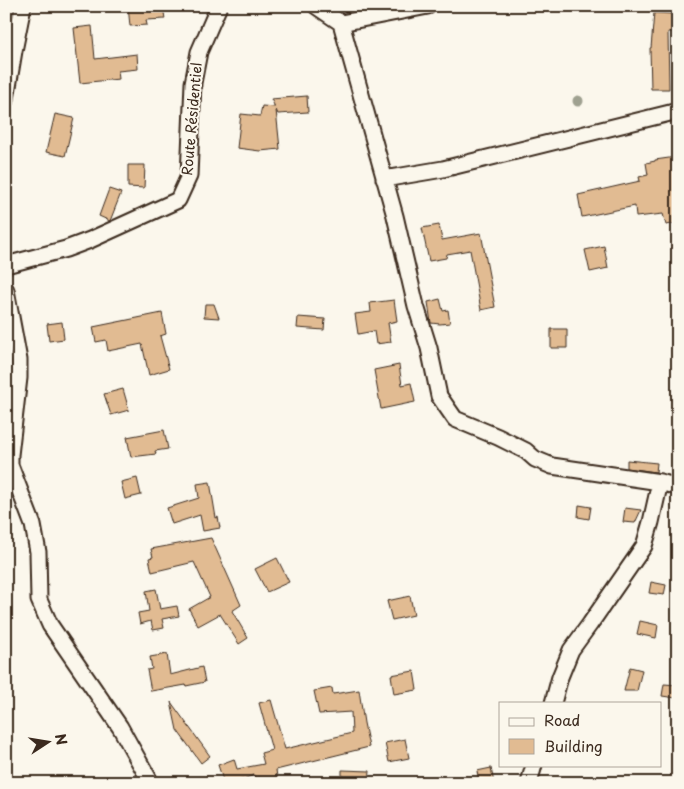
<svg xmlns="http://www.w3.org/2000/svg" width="684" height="789" viewBox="0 0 684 789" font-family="'Playpen Sans',sans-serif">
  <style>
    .building { fill: #e1bb92; stroke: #3b2a1e }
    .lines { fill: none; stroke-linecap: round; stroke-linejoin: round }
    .minor-casing { stroke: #3b2a1e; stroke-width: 19 }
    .minor { stroke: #fbf7ec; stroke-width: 15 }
    .tree { fill: #9fa190 }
    .labels { text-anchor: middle; stroke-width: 4; stroke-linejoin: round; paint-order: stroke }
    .street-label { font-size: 14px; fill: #3b2a1e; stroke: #fbf7ec }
  </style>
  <rect width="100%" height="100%" fill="#fbf7ec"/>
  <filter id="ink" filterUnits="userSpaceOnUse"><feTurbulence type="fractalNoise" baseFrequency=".02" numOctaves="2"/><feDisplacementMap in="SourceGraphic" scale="10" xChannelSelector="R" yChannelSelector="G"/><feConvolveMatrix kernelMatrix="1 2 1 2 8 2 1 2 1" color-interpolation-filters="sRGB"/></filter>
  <g filter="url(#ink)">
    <path class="building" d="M128 6H163L165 19 146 20 147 25 130 26Z
      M654 13 674 14 673 32H668L669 89H651L650 48H651Z
      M92 26 95 59 137 54 138 69 118 71 119 79 80 83 74 28Z
      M307 96 308 112 278 114 276 110 280 149 260 151 237 148 241 114 260 116 262 106 275 107 271 99Z
      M55 114 74 118 65 156 46 152Z
      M676 157 678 169V223L666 225 663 214 636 217 635 206 582 217 578 195 640 181 639 177 648 175 646 163 655 161V160Z
      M128 165H145L144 188 128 187Z
      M109 189 121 193 110 221 99 216Z
      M439 225 442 240 481 233 495 307 481 310 470 250 447 254 446 258 429 261 422 228Z
      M604 246 608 268 590 272 585 250Z
      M440 299 443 311 448 310 450 323 440 324 431 323 428 302Z
      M394 300 397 321 388 323 391 342 376 344 374 331 358 334 355 314 371 312 370 303Z
      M205 304H214L219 318 204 317Z
      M162 313 166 334 160 336 169 369 149 375 142 344 108 351 106 340 96 342 93 327Z
      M298 317 325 319 324 330 297 328Z
      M62 322 64 339 49 341 47 324Z
      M551 329H567V348H551Z
      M399 365 402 385 411 383 415 402 381 409 374 370Z
      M123 389 129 410 111 415 104 394Z
      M164 430 168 449 155 451 156 454 131 457 127 437Z
      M627 460 657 463 656 472 627 468Z
      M137 478 141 495 125 499 121 482Z
      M210 482 216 518 218 517 220 528 203 531 200 515 172 524 167 508 199 498 197 484Z
      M579 505 591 507 589 519 578 517Z
      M625 508 641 510 635 523 623 522Z
      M211 538 241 605 232 611 248 638 239 644 220 614 198 626 189 609 210 597 194 562 152 572 149 558 153 557 151 549Z
      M277 558 289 582 267 592 255 569Z
      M651 582 666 585 664 595 649 593Z
      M156 589 160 609 177 606 179 616 162 619 164 628 153 630 151 621 140 624 138 613 149 611 146 591Z
      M410 596 414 615 392 620 387 601Z
      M640 621 658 625 656 638 637 634Z
      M167 654 170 675 202 667 205 682 186 686V685L151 691 147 670 152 669 150 657Z
      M630 667 642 670 637 691H624Z
      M414 671 417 690 394 694 391 675Z
      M664 684 678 685 676 698 662 696Z
      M332 688 333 694 359 690 364 723 369 747 276 770 278 783H261L260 777 255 778 254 775 233 783H224L218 765 234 759 237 769 264 764 261 753 272 750 259 703 271 700 285 749 352 733 351 712 319 714 314 691Z
      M171 702 210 756 201 763 177 730Z
      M405 739 409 758 389 762 385 743Z
      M491 768 494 783H479L477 771Z
      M342 770 370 771 369 783H342Z"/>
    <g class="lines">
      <defs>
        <path id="minor" d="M316 6 341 23 395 216 416 306 429 348 439 396 455 419 498 437 526 451 535 459 552 466 660 482 678 487
          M341 23 428 6
          M6 99 14 51 23 6
          M384 179 443 169 678 111
          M6 265 66 249 90 240 178 200 189 176 193 83 199 52 219 6
          M6 290 19 360V378L10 455V465L33 525 38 552 39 600 50 625 120 727 151 783
          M553 703 560 677 571 650 590 624 644 546 651 522 660 482
          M529 783 534 765"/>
      </defs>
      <use href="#minor" class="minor-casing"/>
      <use href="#minor" class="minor"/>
    </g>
    <circle class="tree" cx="578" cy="101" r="5.5"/>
  </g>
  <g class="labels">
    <g class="street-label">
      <text transform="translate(192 119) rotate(-85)" y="5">Route Résidentiel</text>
    </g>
  </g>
  <rect width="684" height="789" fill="none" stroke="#fbf7ec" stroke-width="25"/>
  <rect x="12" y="12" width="659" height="764" fill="none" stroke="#3b2a1e" stroke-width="2" filter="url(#ink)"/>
  <rect x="499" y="702" width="162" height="65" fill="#fbf7ec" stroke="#aea59a"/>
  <rect x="509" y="718" width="25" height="8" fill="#fbf7ec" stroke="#aea59a"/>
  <text x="544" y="726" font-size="15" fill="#3b2a1e">Road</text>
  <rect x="509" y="739" width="25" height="15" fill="#e1bb92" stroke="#aea59a"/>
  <text x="544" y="752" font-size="15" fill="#3b2a1e">Building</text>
  <g transform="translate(48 742) rotate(78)" stroke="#fbf7ec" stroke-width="4" paint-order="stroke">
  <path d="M0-4L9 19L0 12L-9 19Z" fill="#3b2a1e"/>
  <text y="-8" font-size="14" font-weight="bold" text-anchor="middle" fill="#3b2a1e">N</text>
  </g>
</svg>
